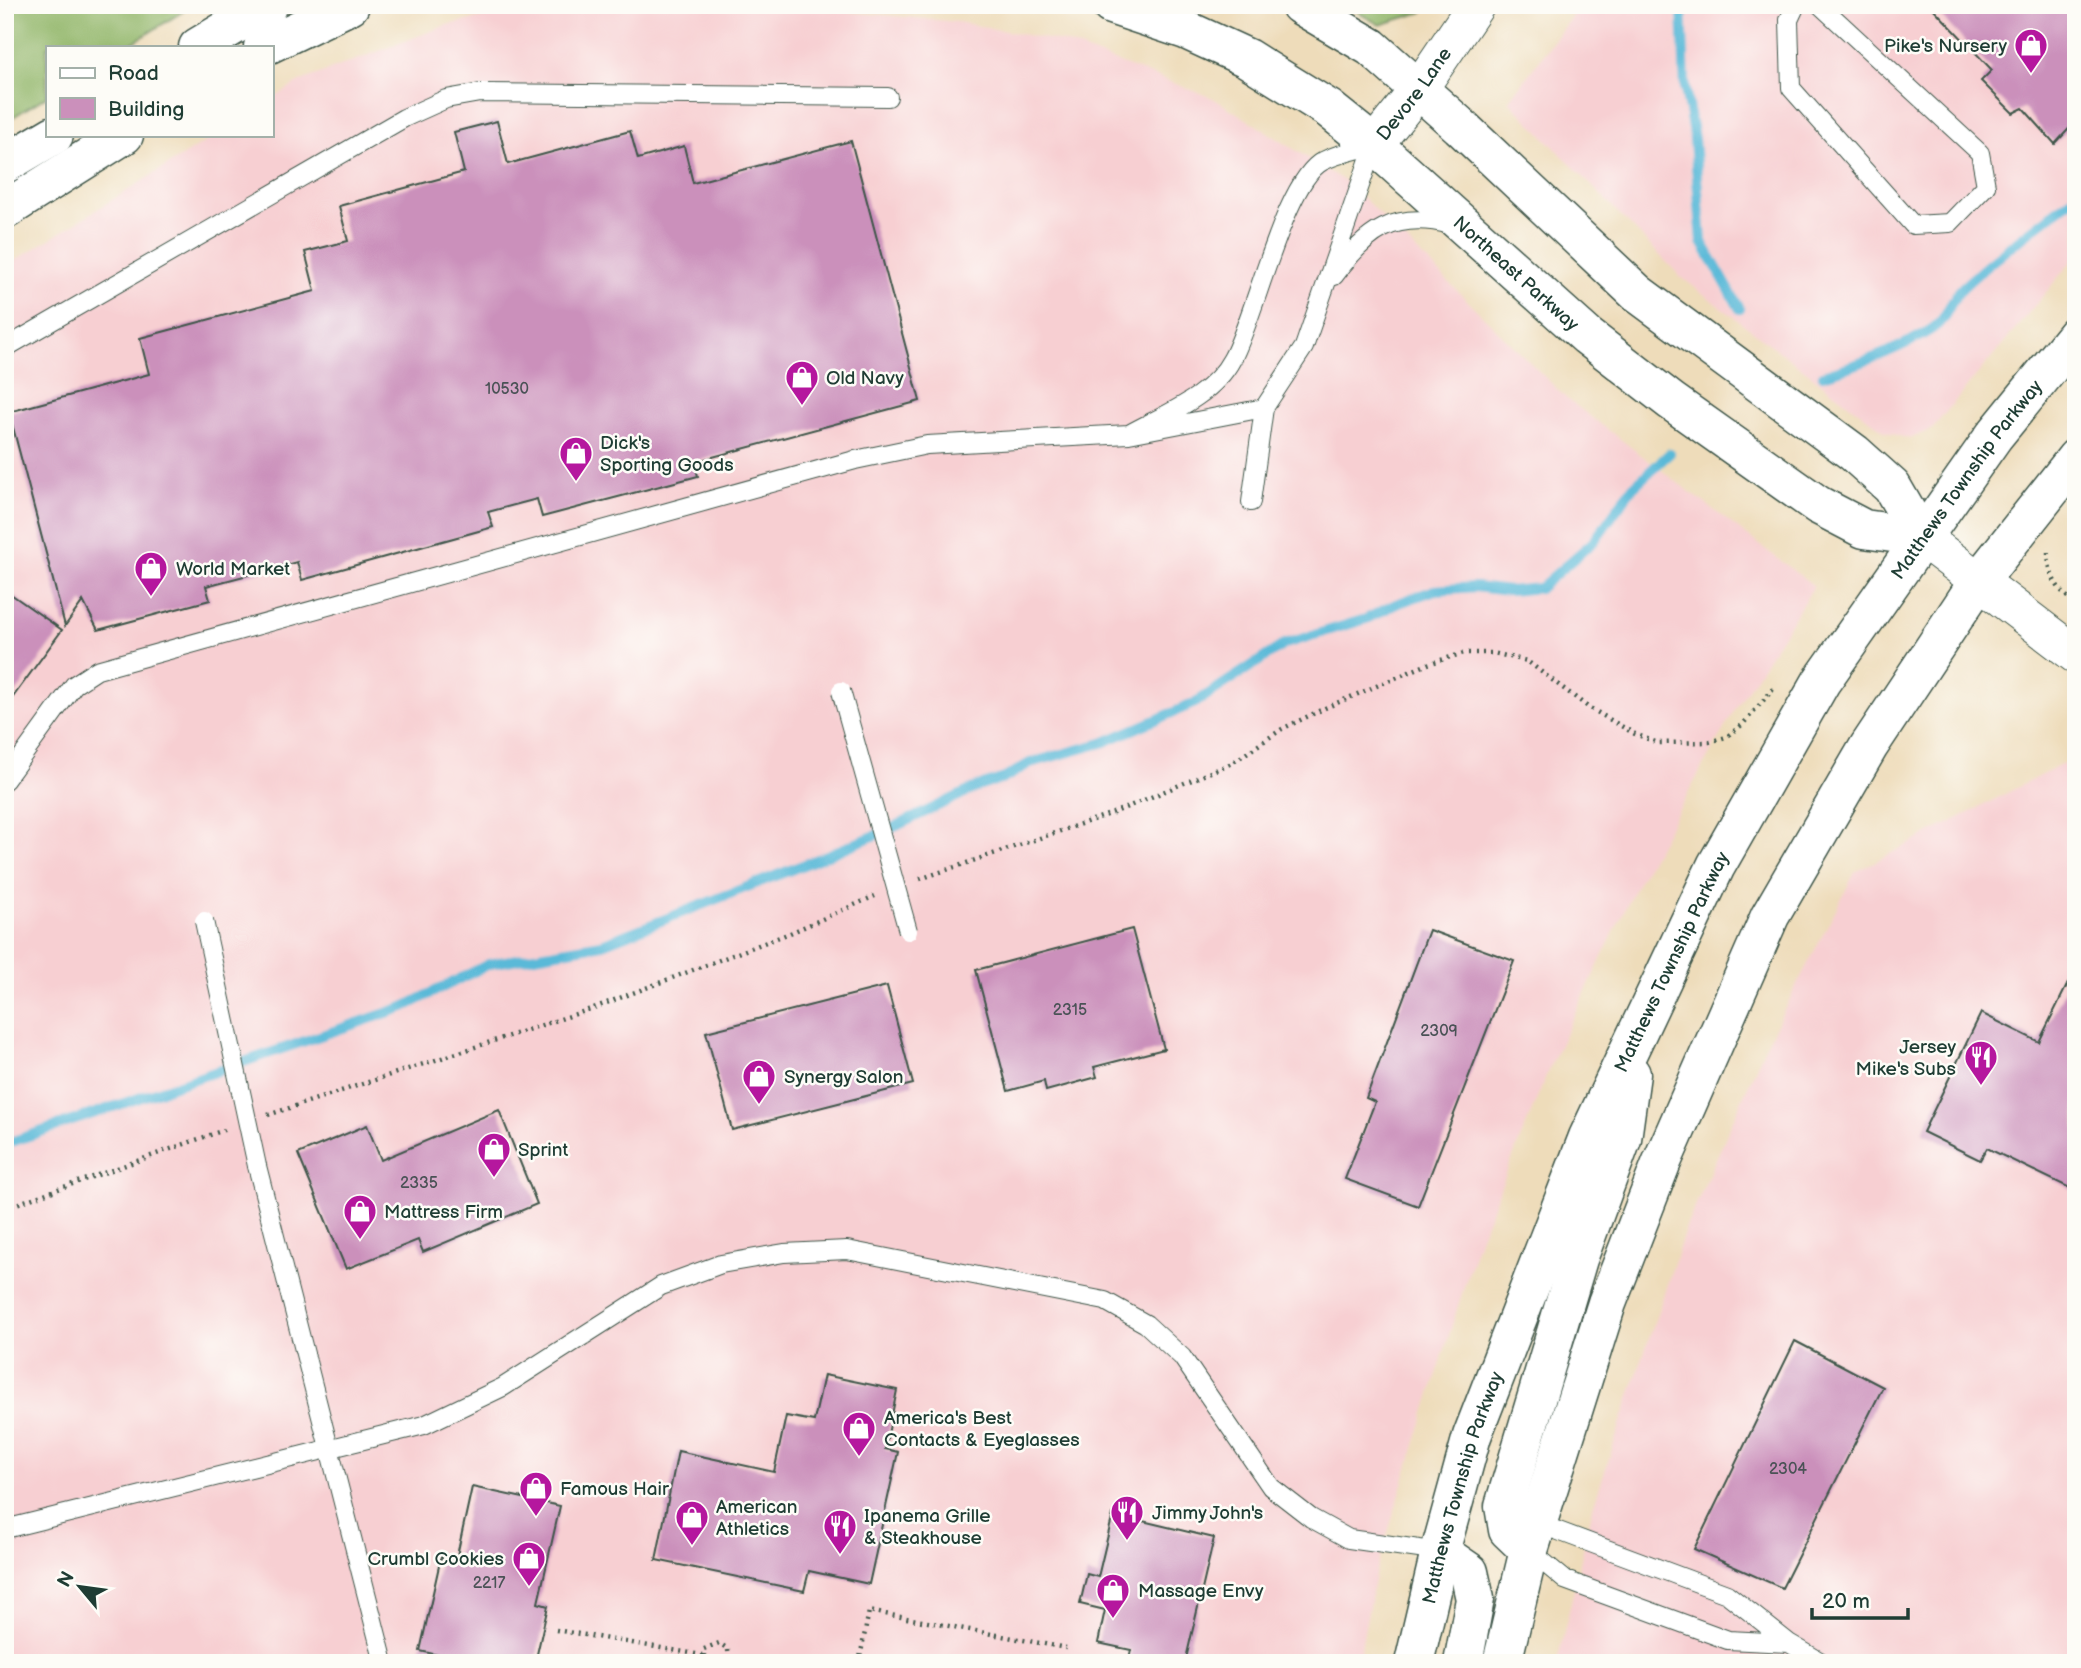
<svg xmlns="http://www.w3.org/2000/svg" width="2081" height="1668" viewBox="0 0 2081 1668" font-family="'Balsamiq Sans',sans-serif">
  <style>
    .built { fill: #f7cfd2 }
    .forest { fill: #94b86d; stroke: #5a7a50; stroke-width: 2 }
    .lines { fill: none; stroke-linecap: round; stroke-linejoin: round }
    .stream { stroke: #5ab9d8; stroke-width: 10 }
    .building { fill: #cb90bb }
    .service-casing { stroke: #3e5548; stroke-width: 20 }
    .minor-casing { stroke: #3e5548; stroke-width: 39 }
    .tertiary-casing { stroke: #3e5548; stroke-width: 41 }
    .primary-casing { stroke: #3e5548; stroke-width: 41 }
    .path { stroke: #3e5548; stroke-width: 4.5; stroke-dasharray: 2 5; stroke-linecap: butt }
    .service { stroke: #fff; stroke-width: 18 }
    .minor { stroke: #fff; stroke-width: 37 }
    .tertiary { stroke: #fff; stroke-width: 38 }
    .primary { stroke: #fff; stroke-width: 38 }
    .service-bridge-casing { stroke: #3e5548; stroke-width: 20; stroke-linecap: butt }
    .service-bridge { stroke: #fff; stroke-width: 18 }
    .labels { text-anchor: middle; stroke-width: 5; stroke-linejoin: round; paint-order: stroke }
    .number-label { font-size: 16px; fill: #4a5256 }
    .poi-label { font-size: 19px; fill: #1f3d34; stroke: #fdfcf7; text-anchor: start }
    .street-label { font-size: 19px; fill: #1f3d34; stroke: #fdfcf7 }
  </style>
  <rect width="100%" height="100%" fill="#fdfcf7"/>
  <filter id="ink" filterUnits="userSpaceOnUse"><feTurbulence type="fractalNoise" baseFrequency=".0143" numOctaves="2"/><feDisplacementMap in="SourceGraphic" scale="14" xChannelSelector="R" yChannelSelector="G"/><feConvolveMatrix kernelMatrix="1 2 1 2 8 2 1 2 1" color-interpolation-filters="sRGB"/></filter>
  <filter id="wash" filterUnits="userSpaceOnUse"><feTurbulence type="fractalNoise" baseFrequency=".00686" numOctaves="4" result="noise"/><feDisplacementMap in="SourceGraphic" scale="28" xChannelSelector="R" yChannelSelector="G"/><feGaussianBlur stdDeviation="1.57" result="paint"/><feColorMatrix in="noise" values="0 0 0 0 0 0 0 0 0 0 0 0 0 0 0 0 0 1.4 0 .05"/><feComposite in="paint" operator="in"/></filter>
  <g filter="url(#wash)">
    <rect width="100%" height="100%" fill="#eedcba"/>
    <path class="built" d="M544 5H774L958 22 1063 42 1213 98 1349 184 1566 398 1814 586 1734 711 1635 888 1550 1066 1476 1248 1376 1571 1358 1663H5V267L216 135H271V100L301 81 447 25Z
      M1580 5H2076V256L1932 429 1910 439 1886 432 1681 277 1509 101Z
      M2076 757V1663H1557L1593 1507 1686 1227 1765 1047 1855 872Z"/>
    <path class="forest" d="M5 5H193L126 47H47V96L5 122Z
      M1345 5H1430L1422 12 1380 25Z"/>
    <g class="lines">
      <path class="stream" d="M1682 5 1685 88 1694 139 1702 242 1740 309
        M1823 375C1860 364 1899 350 1932 329 1948 319 1949 300 1963 287 1998 254 2037 226 2076 196
        M5 1144 404 1007 489 964 602 944 803 865 888 830 977 787 1005 778 1030 763 1102 743 1195 703 1285 644 1366 619 1396 604 1435 590 1475 587 1509 591 1540 588 1594 541 1633 487 1670 453"/>
    </g>
    <g id="blocks">
      <path class="building" d="M1930 5H2076V121L2055 144 2023 108 2013 113 1981 81 1992 70Z
        M497 121 508 164 630 131 638 159 684 146 693 183 851 141 920 401 694 462 698 476 656 487 542 517 537 499 488 512 493 527 302 580 297 562 206 586 210 600 98 630 83 601 65 626 9 412 149 374 140 338 315 291 305 252 348 241 339 206 464 172 454 132Z
        M5 590 62 630 5 708Z
        M1132 929 1164 1049 1094 1067 1097 1077 1046 1091 1044 1081 1008 1091 976 970Z
        M1429 930 1514 961 1418 1206 1345 1179 1375 1102 1366 1098Z
        M2076 967V1191L1987 1148 1980 1160 1923 1132 1981 1013 2039 1042Z
        M887 986 913 1084 732 1130 706 1032Z
        M499 1110 537 1204 423 1252 418 1240 346 1269 298 1154 367 1125 381 1160Z
        M1795 1341 1883 1387 1782 1588 1694 1549Z
        M824 1375 897 1390 885 1449 898 1452 869 1584 809 1571 804 1591 656 1560 678 1451 774 1472 786 1416 814 1421Z
        M472 1487 560 1506 538 1603 548 1606 535 1663H436L438 1655 420 1651 441 1557 456 1560Z
        M1113 1514 1214 1538 1185 1663H1128L1131 1650 1098 1643 1105 1610 1080 1604 1087 1574 1098 1577Z"/>
    </g>
  </g>
  <g filter="url(#ink)">
    <use href="#blocks" fill-opacity="0" stroke="#3e5548" stroke-width="2"/>
    <g class="lines">
      <defs>
        <path id="service" d="M1796 5 1789 20 1791 88 1913 225 1950 223 1986 186 1980 153 1820 5
          M1374 145 1304 347 1264 408 1129 434C1165 414 1212 397 1232 359 1255 318 1285 180 1323 161 1338 153 1358 150 1374 145Z
          M1334 276C1367 231 1394 210 1451 225
          M5 348 404 118 446 99 480 93 888 97
          M1251 502 1264 408
          M5 780 74 685 97 670 855 460 927 445 1129 434
          M257 1166 384 1663
          M1537 1523 1727 1594 1789 1643 1823 1663
          M5 1529 424 1425 503 1387 661 1286 721 1264 784 1253 847 1250 1105 1301 1146 1324 1182 1357 1271 1487 1311 1518 1349 1539 1440 1552
          M1529 1550 1565 1580 1728 1640 1789 1643"/>
        <g id="minor">
          <path id="s1" d="M1374 145 1419 89 1476 5"/>
          <path d="M1921 537 2076 655"/>
        </g>
        <g id="tertiary">
          <path id="s2" d="M1111 5 1186 30 1247 58 1329 109 1374 145 1587 336 1671 401 1818 505 1864 529 1921 537"/>
          <path d="M1300 5 1371 47 1460 126 1637 293 1854 453 1892 487 1921 537"/>
          <path d="M198 47 268 5"/>
          <path d="M263 47 350 5"/>
          <path d="M5 164 54 135"/>
          <path d="M5 210 124 135"/>
        </g>
        <g id="primary">
          <path d="M1529 1550 1508 1530 1504 1506 1578 1259 1622 1139 1631 1074"/>
          <path d="M1440 1552 1469 1572 1475 1599 1463 1663"/>
          <path id="s3" d="M1414 1663 1440 1552 1472 1436 1588 1137 1716 866 1821 682 1994 436 2076 335"/>
          <path d="M1502 1663 1529 1550 1607 1303 1661 1164 1770 916 1869 746 1978 582 2076 458"/>
        </g>
      </defs>
      <use href="#service" class="service-casing"/>
      <use href="#minor" class="minor-casing"/>
      <use href="#tertiary" class="tertiary-casing"/>
      <use href="#primary" class="primary-casing"/>
      <path class="path" d="M2048 552C2049 576 2056 589 2076 604
        M920 879 1113 813 1232 763 1282 729 1325 708 1428 664 1464 653H1493L1527 661 1588 707 1635 734 1658 743 1709 742 1726 737 1742 725 1775 687
        M268 1115 591 1009 790 933 875 896
        M5 1208 224 1130
        M556 1630 702 1655
        M730 1660 748 1663
        M704 1663V1649L719 1643 728 1649 729 1663
        M859 1663 869 1611 1066 1648
        M940 1663 941 1658 964 1663"/>
      <use href="#service" class="service"/>
      <use href="#minor" class="minor"/>
      <use href="#tertiary" class="tertiary"/>
      <use href="#primary" class="primary"/>
      <defs>
        <path id="service-bridge" d="M841 691 908 931
          M204 921 257 1166"/>
      </defs>
      <use href="#service-bridge" class="service-bridge-casing"/>
      <use href="#service-bridge" class="service-bridge"/>
    </g>
  </g>
  <defs>
    <symbol id="shop-pin" viewBox="-11 -11 22 30"><path d="M0 17L-7.5 6A9.5 9.5 0 1 1 7.5 6Z" fill="#b5179e" stroke="#fdfcf7"/><path d="M-5-2.5h2.3a2.7 3.5 0 0 1 5.4 0H5L5.5 6h-11ZM-1.5-2.5h3a1.5 2.3 0 0 0-3 0Z" fill="#fff"/></symbol>
    <symbol id="restaurant-pin" viewBox="-11 -11 22 30"><path d="M0 17L-7.5 6A9.5 9.5 0 1 1 7.5 6Z" fill="#b5179e" stroke="#fdfcf7"/><path d="M-5-6h1v4h1v-4h1v4h1v-4h1v5L-1.5 .5V6h-2V.5L-5-1ZM5-6V6H3V1.5H1.5Q1.5-4 5-6Z" fill="#fff"/></symbol>
  </defs>
  <g fill-rule="evenodd">
    <use href="#shop-pin" x="2012" y="26" width="38" height="52"/>
    <use href="#shop-pin" x="783" y="358" width="38" height="52"/>
    <use href="#shop-pin" x="557" y="434" width="38" height="52"/>
    <use href="#shop-pin" x="132" y="549" width="38" height="52"/>
    <use href="#restaurant-pin" x="1962" y="1038" width="38" height="52"/>
    <use href="#shop-pin" x="740" y="1057" width="38" height="52"/>
    <use href="#shop-pin" x="475" y="1130" width="38" height="52"/>
    <use href="#shop-pin" x="341" y="1192" width="38" height="52"/>
    <use href="#shop-pin" x="840" y="1409" width="38" height="52"/>
    <use href="#shop-pin" x="517" y="1469" width="38" height="52"/>
    <use href="#restaurant-pin" x="1108" y="1493" width="38" height="52"/>
    <use href="#shop-pin" x="673" y="1498" width="38" height="52"/>
    <use href="#restaurant-pin" x="821" y="1507" width="38" height="52"/>
    <use href="#shop-pin" x="510" y="1539" width="38" height="52"/>
    <use href="#shop-pin" x="1094" y="1571" width="38" height="52"/>
  </g>
  <g class="labels">
    <g class="number-label">
      <text x="507" y="394">10530</text>
      <text x="1070" y="1015">2315</text>
      <text x="1439" y="1036">2309</text>
      <text x="419" y="1188">2335</text>
      <text x="1788" y="1474">2304</text>
      <text x="489" y="1588">2217</text>
    </g>
    <g class="poi-label">
      <text x="2007" y="52" text-anchor="end">Pike's Nursery</text>
      <text x="826" y="384">Old Navy</text>
      <text x="600" y="449">Dick's<tspan x="600" dy="22">Sporting Goods</tspan></text>
      <text x="176" y="575">World Market</text>
      <text x="1956" y="1053" text-anchor="end">Jersey<tspan x="1956" dy="22">Mike's Subs</tspan></text>
      <text x="784" y="1083">Synergy Salon</text>
      <text x="518" y="1156">Sprint</text>
      <text x="384" y="1218">Mattress Firm</text>
      <text x="884" y="1424">America's Best<tspan x="884" dy="22">Contacts &amp; Eyeglasses</tspan></text>
      <text x="560" y="1495">Famous Hair</text>
      <text x="716" y="1513">American<tspan x="716" dy="22">Athletics</tspan></text>
      <text x="1152" y="1519">Jimmy John's</text>
      <text x="864" y="1522">Ipanema Grille<tspan x="864" dy="22">&amp; Steakhouse</tspan></text>
      <text x="504" y="1565" text-anchor="end">Crumbl Cookies</text>
      <text x="1138" y="1597">Massage Envy</text>
    </g>
    <g class="street-label">
      <text dy="7" stroke="none"><textPath href="#s1" startOffset="65">Devore Lane</textPath></text>
      <text dy="7" stroke="none"><textPath href="#s2" startOffset="492">Northeast Parkway</textPath></text>
      <text dy="7" stroke="none"><textPath href="#s3" startOffset="1316">Matthews Township Parkway</textPath></text>
      <text dy="7" stroke="none"><textPath href="#s3" startOffset="749">Matthews Township Parkway</textPath></text>
      <text dy="7" stroke="none"><textPath href="#s3" startOffset="182">Matthews Township Parkway</textPath></text>
    </g>
  </g>
  <rect width="2081" height="1668" fill="none" stroke="#fdfcf7" stroke-width="28"/>
  <rect x="46" y="46" width="228" height="91" fill="#fdfcf7" stroke="#a4b0a9" stroke-width="2"/>
  <rect x="60" y="68" width="35" height="10" fill="#ffffff" stroke="#a4b0a9" stroke-width="2"/>
  <text x="108" y="80" font-size="21" fill="#1f3d34">Road</text>
  <rect x="60" y="98" width="35" height="21" fill="#cb90bb" stroke="#a4b0a9" stroke-width="2"/>
  <text x="108" y="116" font-size="21" fill="#1f3d34">Building</text>
  <g transform="translate(80 1587) rotate(299)" stroke="#fdfcf7" stroke-width="5" paint-order="stroke">
  <path d="M0-5L12 26L0 18L-12 26Z" fill="#1f3d34"/>
  <text y="-10" font-size="19" font-weight="bold" text-anchor="middle" fill="#1f3d34">N</text>
  </g>
  <path d="M1812 1608v10h96v-10" fill="none" stroke="#1f3d34" stroke-width="3.5"/>
  <text x="1822" y="1608" font-size="21" fill="#1f3d34" stroke="#fdfcf7" stroke-width="5" paint-order="stroke">20 m</text>
</svg>
